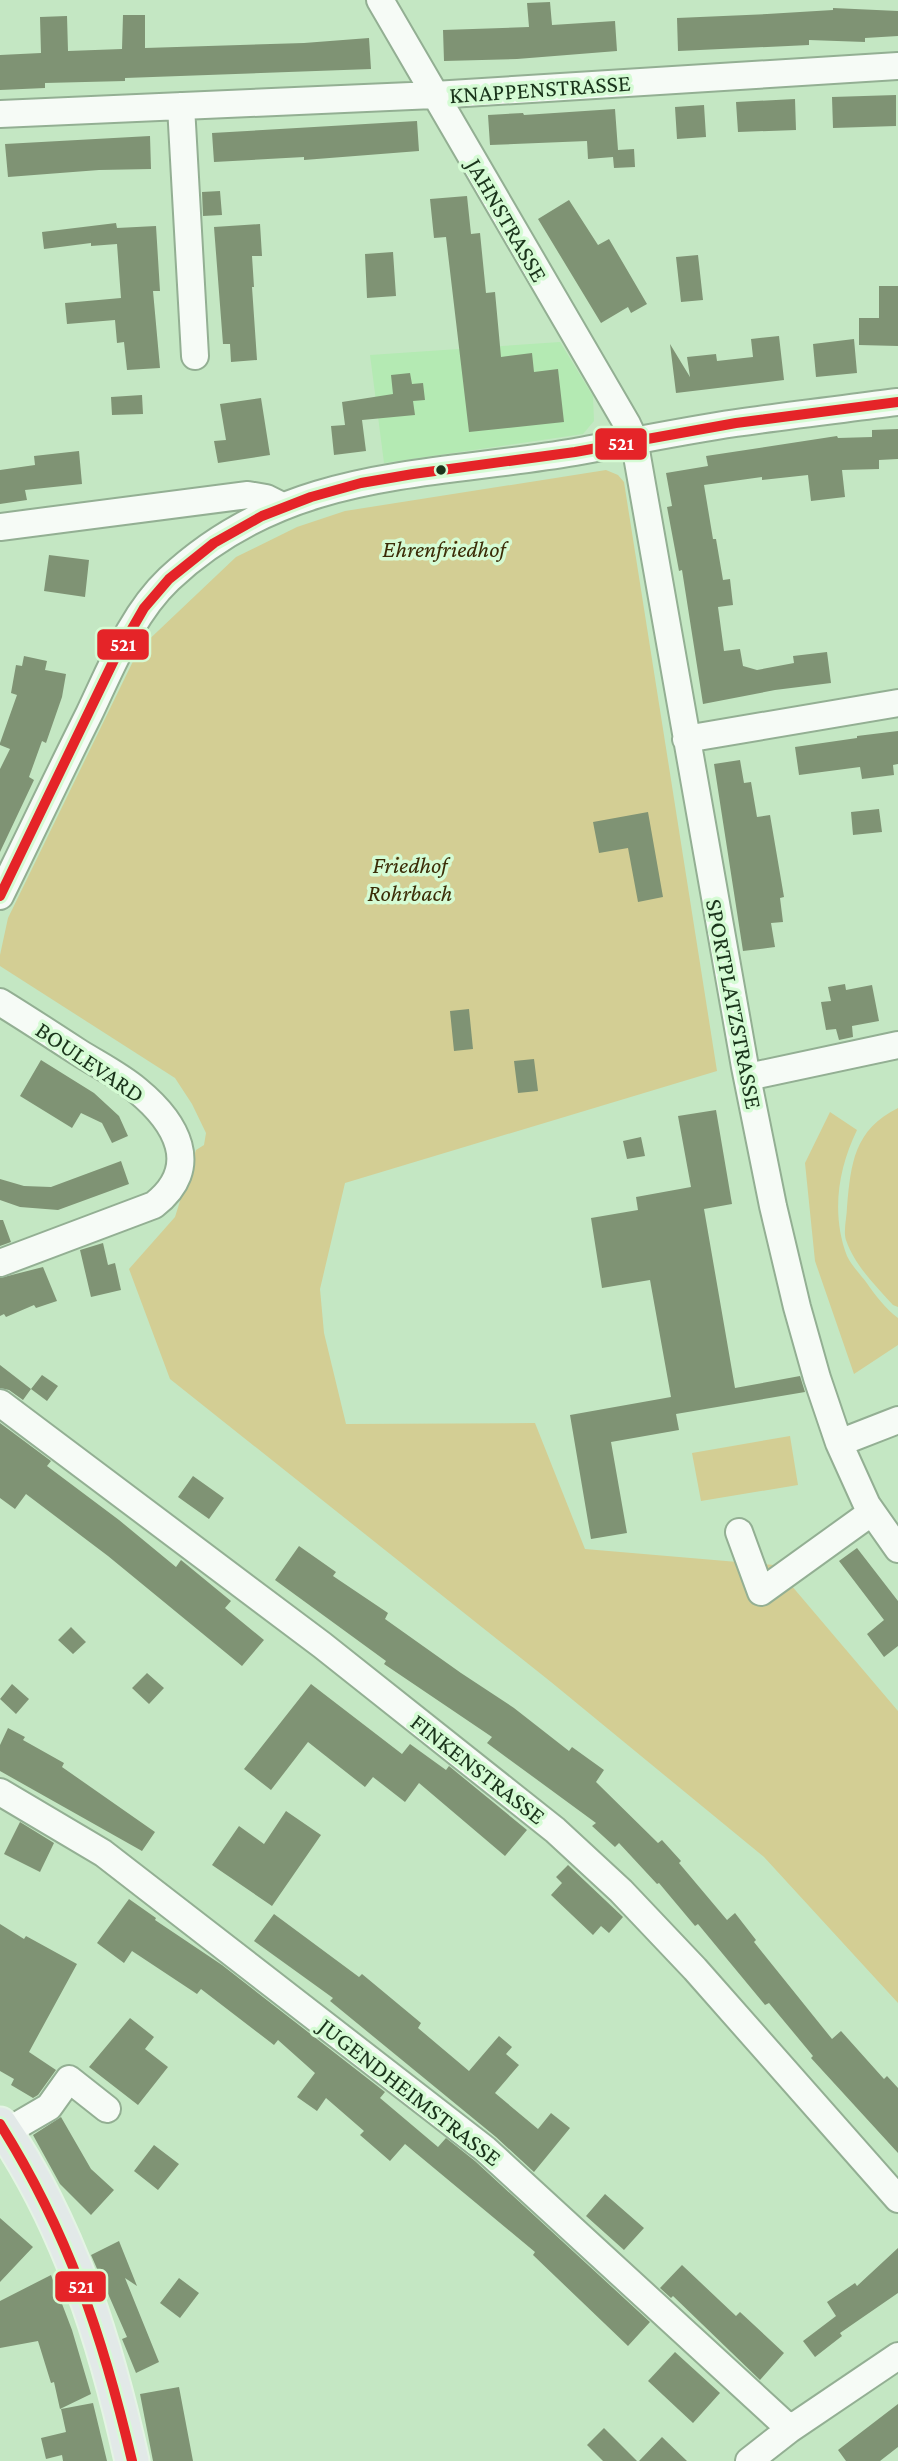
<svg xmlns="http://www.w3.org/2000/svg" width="898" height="2461" viewBox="0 0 898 2461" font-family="'Crimson Pro',serif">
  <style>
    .built { fill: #b4eab3 }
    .green { fill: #d3ce94 }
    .building { fill: #7f9374 }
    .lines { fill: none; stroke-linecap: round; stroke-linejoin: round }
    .minor-casing { stroke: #93af93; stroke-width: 30 }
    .major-casing { stroke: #e4f4e4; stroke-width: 37 }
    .minor { stroke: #f6fbf6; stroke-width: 26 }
    .major { stroke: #e2e9e8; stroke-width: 33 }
    .bus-1-casing { stroke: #d5fbd4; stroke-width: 16 }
    .bus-1 { stroke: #e52428; stroke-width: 10 }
    .bus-dot { fill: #1a341b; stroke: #d5fbd4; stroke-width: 2.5 }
    .labels { text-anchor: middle; stroke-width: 7; stroke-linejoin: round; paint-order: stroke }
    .street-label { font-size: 24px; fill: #1a341b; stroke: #d5fbd4 }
    .park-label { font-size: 24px; font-style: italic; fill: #3b2c07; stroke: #d5fbd4 }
    .line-badge { stroke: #d5fbd4; stroke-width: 2.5 }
    .badge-label { font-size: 19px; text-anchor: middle; font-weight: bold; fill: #fff }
  </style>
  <rect width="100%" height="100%" fill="#c4e7c3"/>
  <path class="built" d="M560 342 593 396 594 421 583 434 384 463 370 355Z"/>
  <path class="green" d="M606 470 618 475 624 482 717 1071 345 1183 320 1289 324 1333 346 1424 535 1423 585 1549 774 1565 898 1711V2003L764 1857 551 1682 170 1379 129 1269 175 1217 196 1150 204 1145 206 1133 192 1104 175 1078 0 966V955L8 918 139 649 236 557 297 527 345 511Z
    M898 1108V1307L893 1305C875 1285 855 1266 846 1240 843 1231 847 1217 847 1207 851 1163 854 1130 898 1108Z
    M830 1112 857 1130C838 1169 831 1214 847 1256 851 1265 860 1274 866 1282 876 1296 885 1308 898 1318V1345L854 1374 815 1261 805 1163Z
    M790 1436 798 1485 701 1501 692 1453Z"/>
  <path class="building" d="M550 2 552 25 615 21 617 51 517 59 444 61 443 30 529 27 527 3Z
    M833 8 898 11V36L865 38V42L809 40V45L678 51 677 18 767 14 833 10Z
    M123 15H145V48L304 43 369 38 371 69 125 78V81L45 83V88L0 90V55L41 53 40 17 67 16 68 51 122 49Z
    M896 95V126L833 128 832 97Z
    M795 99 796 130 738 132 736 102Z
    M704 105 706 137 677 139 675 107Z
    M615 109 618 150 634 149 635 167 614 168 613 157 588 159 587 141 490 145 488 115 523 113 524 115Z
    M417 121 419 151 304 160V157L214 162 212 133Z
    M150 136 151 169 99 170 8 177 5 144Z
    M220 191 222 215 203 216 202 192Z
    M467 196 471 234 480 233 486 293 495 292 501 357 532 353 534 372 558 369 564 422 469 432 446 237 434 238 430 199Z
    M569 200 598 245 609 239 647 304 631 313 628 307 601 323 538 219Z
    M116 223 117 228 156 226 160 291H153L160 368 127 370 124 342 117 343 115 320 67 324 65 303 121 298 117 244 91 246V243L44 249 42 232Z
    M260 224 262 256H252L254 287H252L257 360 231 362 230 344H223L214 227Z
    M393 252 396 296 367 298 365 254Z
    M698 255 703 300 681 302 676 257Z
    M879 286H898V346L859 345V318H879Z
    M779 336 784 380 676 393 670 344 690 377 687 357 716 354 717 361 753 357 751 339Z
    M854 339 857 373 816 377 813 344Z
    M410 373 412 384 423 383 425 400 413 401 415 415 362 420 366 451 334 455 331 426 345 425 342 402 393 394 391 375Z
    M142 395 143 414 112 415 111 397Z
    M261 398 270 455 218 463 214 441 226 440 220 404Z
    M898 429V459L879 460V469L842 470 845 497 811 501 808 475 762 480V477L704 485 713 539H716L723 580 730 579 733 605 718 607 724 651 740 649 743 666 757 670 794 663 793 656 827 652 831 683 775 690 703 704 682 570 679 571 667 507 672 506 666 473 708 466 706 456 837 436 838 438 872 437V430Z
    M79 451 82 484 25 490 27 500 0 504V470L35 465 34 456Z
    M49 555 89 560 85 597 44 591Z
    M24 656 47 661 45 670 66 674 62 697 46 743 42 741 29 777 34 780 0 852V769L10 749 0 745V743L17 695 11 693 16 665 22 666Z
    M898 731V764L893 765 894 775 862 779 860 767 799 775 795 747 857 738V736Z
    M740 760 744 783 751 782 757 817 770 815 784 897 780 898 783 922 771 923 775 947 743 951 714 764Z
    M879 809 882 832 853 835 851 812Z
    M648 812 663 897 638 902 628 848 599 853 593 822Z
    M845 984 846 990 872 985 879 1021 852 1026 853 1037 839 1040 836 1029 826 1030 821 1002 831 1001 828 987Z
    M469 1009 473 1049 454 1051 450 1011Z
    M534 1059 538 1091 518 1093 514 1061Z
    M41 1060 94 1093 119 1116 128 1136 112 1143 102 1123 81 1113 72 1128 20 1096Z
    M716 1110 732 1204 704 1209 735 1388 800 1376 805 1392 676 1414 679 1430 611 1442 627 1533 591 1539 570 1415 671 1397 650 1280 602 1288 591 1218 638 1210 636 1197 691 1187 678 1116Z
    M641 1137 645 1156 627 1159 623 1141Z
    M121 1161 129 1184 58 1210 20 1207 0 1200V1179L24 1186 51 1187Z
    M0 1220H3L11 1242 0 1246Z
    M103 1243 108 1265 115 1263 121 1290 91 1297 80 1250Z
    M43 1267 57 1301 36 1308 34 1305 6 1317 4 1314 0 1316V1278Z
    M0 1365 31 1389 23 1400 9 1390 0 1388Z
    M42 1375 58 1386 47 1401 31 1389Z
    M0 1423 51 1461 47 1466 119 1520 176 1567 181 1560 231 1601 225 1608 264 1640 242 1666 108 1556 26 1494 15 1509 0 1498Z
    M193 1476 224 1498 209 1519 178 1497Z
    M299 1546 336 1572 333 1576 388 1613 385 1619 461 1673 514 1708 569 1751 572 1747 604 1770 596 1782 658 1843 662 1840 681 1861 679 1863 727 1920 735 1913 756 1940 754 1942 832 2039 841 2031 884 2079 887 2076 898 2088V2153L811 2058 813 2056 769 2003 765 2005 698 1924 695 1926 659 1883 657 1884 619 1843 615 1847 592 1826 596 1823 487 1743 492 1737 384 1664 386 1661 275 1580Z
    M857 1548 898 1601V1646L884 1657 867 1634 884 1620 839 1561Z
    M71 1627 86 1642 73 1654 58 1640Z
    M147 1673 164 1688 149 1704 132 1688Z
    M12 1684 29 1699 16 1714 0 1699Z
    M311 1684 402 1754 410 1744 446 1770 449 1766 527 1830 505 1856 419 1783 405 1802 373 1777 365 1787 308 1742 271 1790 244 1769Z
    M8 1728 25 1737 23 1740 64 1763 62 1767 155 1832 142 1851 0 1771V1745Z
    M286 1811 321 1835 272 1906 212 1865 239 1826 264 1844Z
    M20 1822 54 1843 40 1872 4 1854Z
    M568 1865 623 1917 609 1933 601 1926 593 1935 551 1895 562 1883 556 1877Z
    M129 1899 156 1918 155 1920 222 1965 385 2092 380 2098 438 2147 446 2138 475 2161 650 2322 628 2346 533 2255 535 2252 405 2144 390 2161 360 2135 364 2131 326 2098 317 2111 297 2097 315 2073 278 2040 274 2045 201 1989 197 1994 132 1951 124 1963 97 1943Z
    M274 1914 359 1977 362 1974 421 2023 418 2028 469 2071 499 2036 512 2047 506 2054 519 2065 495 2093 538 2129 551 2113 570 2128 534 2172 496 2137 330 2001 333 1998 254 1941Z
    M0 1924 24 1939 26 1936 77 1964 29 2052 56 2070 38 2095 33 2098 11 2085 14 2079 0 2071Z
    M130 2018 154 2037 145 2049 168 2067 138 2105 89 2067Z
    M61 2117 91 2169 114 2190 91 2215 60 2184 33 2135Z
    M154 2145 179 2164 158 2190 134 2171Z
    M605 2194 644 2228 624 2250 586 2216Z
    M0 2218 33 2247 0 2282Z
    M119 2241 137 2286 125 2278 159 2362 136 2373 122 2339 127 2337 91 2255Z
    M898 2248V2293L840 2333 842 2336 815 2357 803 2341 836 2316 827 2302 855 2283 857 2286Z
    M682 2265 736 2316 740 2312 784 2353 760 2380 673 2296 671 2298 660 2288Z
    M51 2275 72 2330 91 2394 60 2409 54 2382 51 2383 38 2341 0 2348V2301Z
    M179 2278 199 2293 180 2318 160 2303Z
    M675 2352 720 2393 693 2423 648 2381Z
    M179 2387 193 2461H153L140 2394Z
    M93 2403 107 2461H63L62 2455 46 2459 41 2438 66 2432 61 2409Z
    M898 2404V2447L880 2461H846L838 2450Z
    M604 2428 637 2461H603L587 2445Z
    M662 2437 687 2461H639Z"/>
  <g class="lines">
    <defs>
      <path id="minor" d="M380 0 627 424 634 439 745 1067 773 1206 797 1307 817 1378 839 1443 867 1505 898 1549
        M181 106 195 356
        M0 114 434 95 898 66
        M0 527 248 495 266 498 282 506
        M686 739 898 703
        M0 896C30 835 59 774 89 714 111 668 132 614 169 579 287 468 428 477 575 452 629 442 682 431 736 423 790 415 844 409 898 402
        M0 1002C26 1018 52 1035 78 1052 97 1064 119 1075 137 1090 176 1122 203 1167 154 1205L0 1263
        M748 1077 898 1045
        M0 1403 322 1645 555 1830 621 1891 695 1969 898 2199
        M839 1443 898 1420
        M739 1532 761 1592 872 1512
        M0 1792 103 1853 485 2149 790 2429
        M6 2132 49 2107 69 2079 107 2109
        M749 2461 790 2429 898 2356"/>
      <path id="major" d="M0 2124C69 2225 106 2343 132 2461"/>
    </defs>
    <use href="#minor" class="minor-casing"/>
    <use href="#major" class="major-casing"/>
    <use href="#minor" class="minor"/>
    <use href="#major" class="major"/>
    <defs>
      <path id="bus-1" d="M0 896 114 660 144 608 169 579 214 543 262 516 311 497 361 483 413 474 575 452 736 423 898 402
        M0 2124C68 2232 103 2337 132 2461"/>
    </defs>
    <use href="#bus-1" class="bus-1-casing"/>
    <use href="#bus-1" class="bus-1"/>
  </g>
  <circle class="bus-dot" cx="441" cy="470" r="6"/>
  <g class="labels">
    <g class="street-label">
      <text transform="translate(540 89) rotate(-4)" y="8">KNAPPENSTRASSE</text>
      <text transform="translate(507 220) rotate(60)" y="8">JAHNSTRASSE</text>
      <text transform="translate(734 1004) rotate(79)" y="8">SPORTPLATZSTRASSE</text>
      <text transform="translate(90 1062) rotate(34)" y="8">BOULEVARD</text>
      <text transform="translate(478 1769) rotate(38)" y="8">FINKENSTRASSE</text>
      <text transform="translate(410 2092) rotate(38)" y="8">JUGENDHEIMSTRASSE</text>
    </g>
    <g class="park-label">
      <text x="444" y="557">Ehrenfriedhof</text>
      <text x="410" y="873">Friedhof<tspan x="410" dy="28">Rohrbach</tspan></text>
    </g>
  </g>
  <g class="line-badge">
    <rect x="594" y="427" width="54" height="34" rx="7" fill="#e52428"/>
    <rect x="96" y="628" width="54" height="33" rx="7" fill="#e52428"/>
    <rect x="54" y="2270" width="53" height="33" rx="7" fill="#e52428"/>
  </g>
  <g class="badge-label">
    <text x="621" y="450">521</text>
    <text x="123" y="651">521</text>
    <text x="81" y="2293">521</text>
  </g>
</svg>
